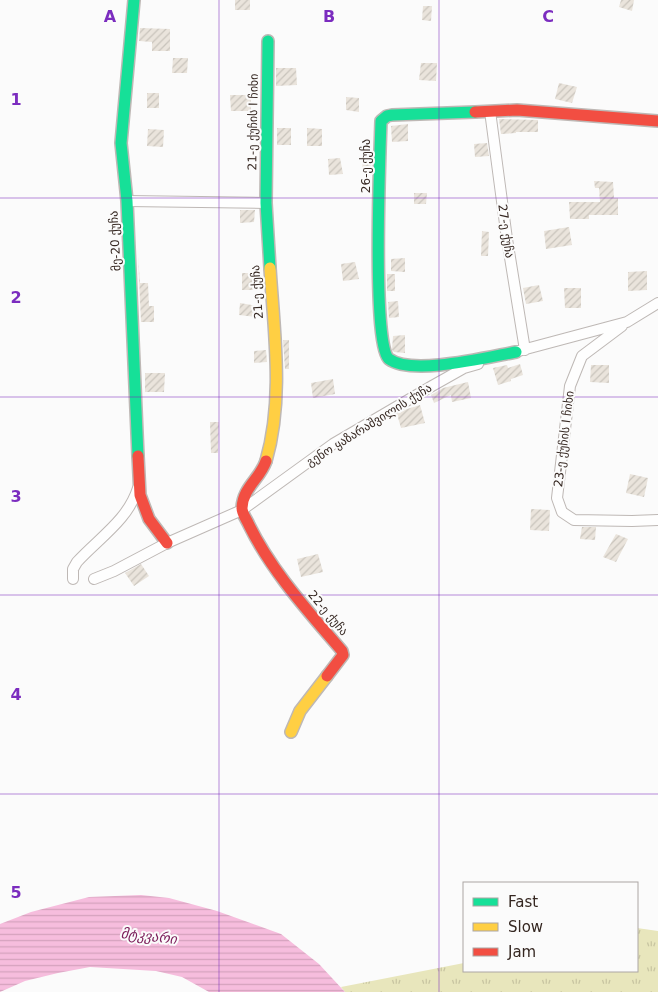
<svg xmlns="http://www.w3.org/2000/svg" width="658" height="992" viewBox="0 0 658 992" font-family="'DejaVu Sans','Noto Sans Georgian',sans-serif">
  <style>
    .grass { fill: url(#grass-tufts) }
    .water { fill: url(#water-rules) }
    .building { fill: url(#building-hatch) }
    .lines { fill: none; stroke-linecap: round; stroke-linejoin: round }
    .street-casing { stroke: #beb8b5; stroke-width: 12 }
    .fast-casing { stroke: #beb8b5; stroke-width: 14 }
    .slow-casing { stroke: #beb8b5; stroke-width: 14 }
    .jam-casing { stroke: #beb8b5; stroke-width: 14 }
    .street { stroke: #fefefe; stroke-width: 10 }
    .fast { stroke: #16e098; stroke-width: 11 }
    .slow { stroke: #ffcf43; stroke-width: 11 }
    .jam { stroke: #f24e42; stroke-width: 11 }
    .grid { fill: none; stroke: #7b2cbf; stroke-width: 1; stroke-opacity: 0.55 }
    .labels { text-anchor: middle; stroke-width: 4; stroke-linejoin: round; paint-order: stroke }
    .street-label { font-size: 12px; fill: #352721; stroke: #fbfbfb }
    .water-label { font-size: 14px; font-style: italic; fill: #7d205c; stroke: #fbfbfb }
    .grid-label { font-size: 16px; text-anchor: middle; font-weight: bold; fill: #7b2cbf; stroke: #fbfbfb; stroke-width: 4; stroke-linejoin: round; paint-order: stroke }
  </style>
  <defs>
    <pattern id="grass-tufts" width="24" height="20" patternUnits="userSpaceOnUse" patternTransform="scale(1.25)"><rect width="24" height="20" fill="#e8e6bc"/><path d="M3 7l-1-3M5 7V3M7 7l1-3M15 17l-1-3M17 17v-4M19 17l1-3" fill="none" stroke="#c8c5a1"/></pattern>
    <pattern id="water-rules" width="6" height="5" patternUnits="userSpaceOnUse" patternTransform="scale(1.25)"><rect width="6" height="5" fill="#f6bddd"/><path d="M0 2.5h6" fill="none" stroke="#d4a2bd"/></pattern>
    <pattern id="building-hatch" width="6" height="6" patternUnits="userSpaceOnUse" patternTransform="scale(1.25)"><rect width="6" height="6" fill="#eae4dc"/><path d="M-1 1l2-2M0 6l6-6M5 7l2-2" fill="none" stroke="#c9c4bc"/></pattern>
  </defs>
  <rect width="100%" height="100%" fill="#fbfbfb"/>
  <path class="grass" d="M637 928 658 931V992H345L341 987 464 963V971H637Z"/>
  <path class="water" d="M141 895 169 898 217 911 281 934 319 964 345 992H209L182 977 156 971 90 967 58 973 25 981 0 992V924L31 912 89 897Z"/>
  <path class="building" d="M235 0H250V10H235Z
    M621 0H634L632 11 619 7Z
    M423 6H432L431 21 422 20Z
    M140 28 170 29V51H152V42L139 41Z
    M173 58H188L187 73H172Z
    M421 63H437L436 81 419 80Z
    M276 68H296L297 85 276 86Z
    M559 83 577 87 572 103 555 99Z
    M147 93H159V108H147Z
    M230 95H251V111H231Z
    M346 97 359 98V112L346 110Z
    M499 119 538 120V132H516V133L501 134Z
    M408 124V141L392 142 391 126Z
    M277 128H291V145H277Z
    M307 128 322 129V146H307Z
    M148 129 164 130 163 147 147 146Z
    M487 143 489 156 475 157 474 144Z
    M363 154H372L371 172H362Z
    M340 158 343 174 329 175 328 159Z
    M594 181 613 182 614 198H618V215H589V219H570L569 202H600L599 188H595Z
    M414 193H427L426 204H414Z
    M240 210H255L254 222 240 223Z
    M569 227 572 245 546 249 544 231Z
    M482 231 489 232 488 256H481Z
    M138 256 140 283H148L149 306H154V322H141Z
    M405 258V272L391 271V259Z
    M355 262 359 279 343 281 341 264Z
    M647 271V290L628 291V272Z
    M242 273H261V290H242Z
    M387 274H395V291H387Z
    M539 285 543 301 526 304 523 288Z
    M564 288H581V308H565Z
    M398 301 399 317 389 318 388 302Z
    M240 303 257 306 256 317 239 315Z
    M405 335V353L394 352 392 350 393 336Z
    M283 340H289V369H285Z
    M266 350 267 362 254 363V351Z
    M520 364 523 375 511 379V381L498 385 493 368 507 365 508 368Z
    M591 365H609V383L590 382Z
    M145 373H165L164 392H145Z
    M333 379 335 394 313 398 311 383Z
    M468 382 471 398 452 402 451 395 434 403 431 395 443 388Z
    M420 405 425 423 401 428 397 414 407 409Z
    M210 422H219L218 453H211Z
    M630 474 648 478 644 497 626 493Z
    M531 509 550 510 549 531 530 530Z
    M582 527H596L595 540 580 539Z
    M616 534 628 539 616 562 603 557Z
    M318 554 323 572 301 577 297 559Z
    M141 564 149 576 134 586 125 573Z"/>
  <g class="lines">
    <defs>
      <path id="street" d="M490 111 507 239 525 350
        M127 201 266 203
        M622 326 582 356 570 386 557 498 562 512 574 520 632 521 658 520
        M511 353 627 322 658 303
        M73 579V569L77 562C99 538 128 520 138 488
        M94 579 114 571 167 543 242 510 333 444 432 386 464 368 478 364"/>
      <path id="fast" d="M134 0 121 143 127 201 138 456
        M268 41 266 203 270 268
        M475 112 392 115 387 116 381 121C380 152 372 347 389 359 412 376 488 357 516 352"/>
      <path id="slow" d="M266 461C284 399 274 332 270 268
        M291 732 300 711 327 676"/>
      <path id="jam" d="M475 112 517 110 658 121
        M138 456 140 495 149 519 167 543
        M266 461C260 479 243 487 242 508 242 514 247 520 249 525 272 572 309 612 342 651L343 655 327 676"/>
    </defs>
    <use href="#street" class="street-casing"/>
    <use href="#fast" class="fast-casing"/>
    <use href="#slow" class="slow-casing"/>
    <use href="#jam" class="jam-casing"/>
    <use href="#street" class="street"/>
    <use href="#fast" class="fast"/>
    <use href="#slow" class="slow"/>
    <use href="#jam" class="jam"/>
  </g>
  <path class="grid" d="M219 0V992M439 0V992M0 198H658M0 397H658M0 595H658M0 794H658"/>
  <g class="labels">
    <g class="street-label">
      <text transform="translate(253 122) rotate(-89)" y="4">21-ე ქუჩის I ჩიხი</text>
      <text transform="translate(366 166) rotate(-90)" y="4">26-ე ქუჩა</text>
      <text transform="translate(506 231) rotate(82)" y="4">27-ე ქუჩა</text>
      <text transform="translate(115 241) rotate(-93)" y="4">მე-20 ქუჩა</text>
      <text transform="translate(257 292) rotate(-94)" y="4">21-ე ქუჩა</text>
      <text transform="translate(369 425) rotate(-32)" y="4">გენო ყაზარაშვილის ქუჩა</text>
      <text transform="translate(564 439) rotate(-83)" y="4">23-ე ქუჩის I ჩიხი</text>
      <text transform="translate(328 613) rotate(50)" y="4">22-ე ქუჩა</text>
    </g>
    <g class="water-label">
      <text transform="translate(149 936) rotate(6)" y="5">მტკვარი</text>
    </g>
  </g>
  <g class="grid-label">
    <text x="110" y="22">A</text>
    <text x="329" y="22">B</text>
    <text x="548" y="22">C</text>
    <text x="16" y="105">1</text>
    <text x="16" y="303">2</text>
    <text x="16" y="502">3</text>
    <text x="16" y="700">4</text>
    <text x="16" y="898">5</text>
  </g>
  <rect x="463" y="882" width="175" height="90" fill="#fbfbfb" stroke="#aca6a4"/>
  <rect x="473" y="898" width="25" height="8" fill="#16e098" stroke="#aca6a4"/>
  <text x="508" y="907" font-size="15" fill="#352721">Fast</text>
  <rect x="473" y="923" width="25" height="8" fill="#ffcf43" stroke="#aca6a4"/>
  <text x="508" y="932" font-size="15" fill="#352721">Slow</text>
  <rect x="473" y="948" width="25" height="8" fill="#f24e42" stroke="#aca6a4"/>
  <text x="508" y="957" font-size="15" fill="#352721">Jam</text>
</svg>
